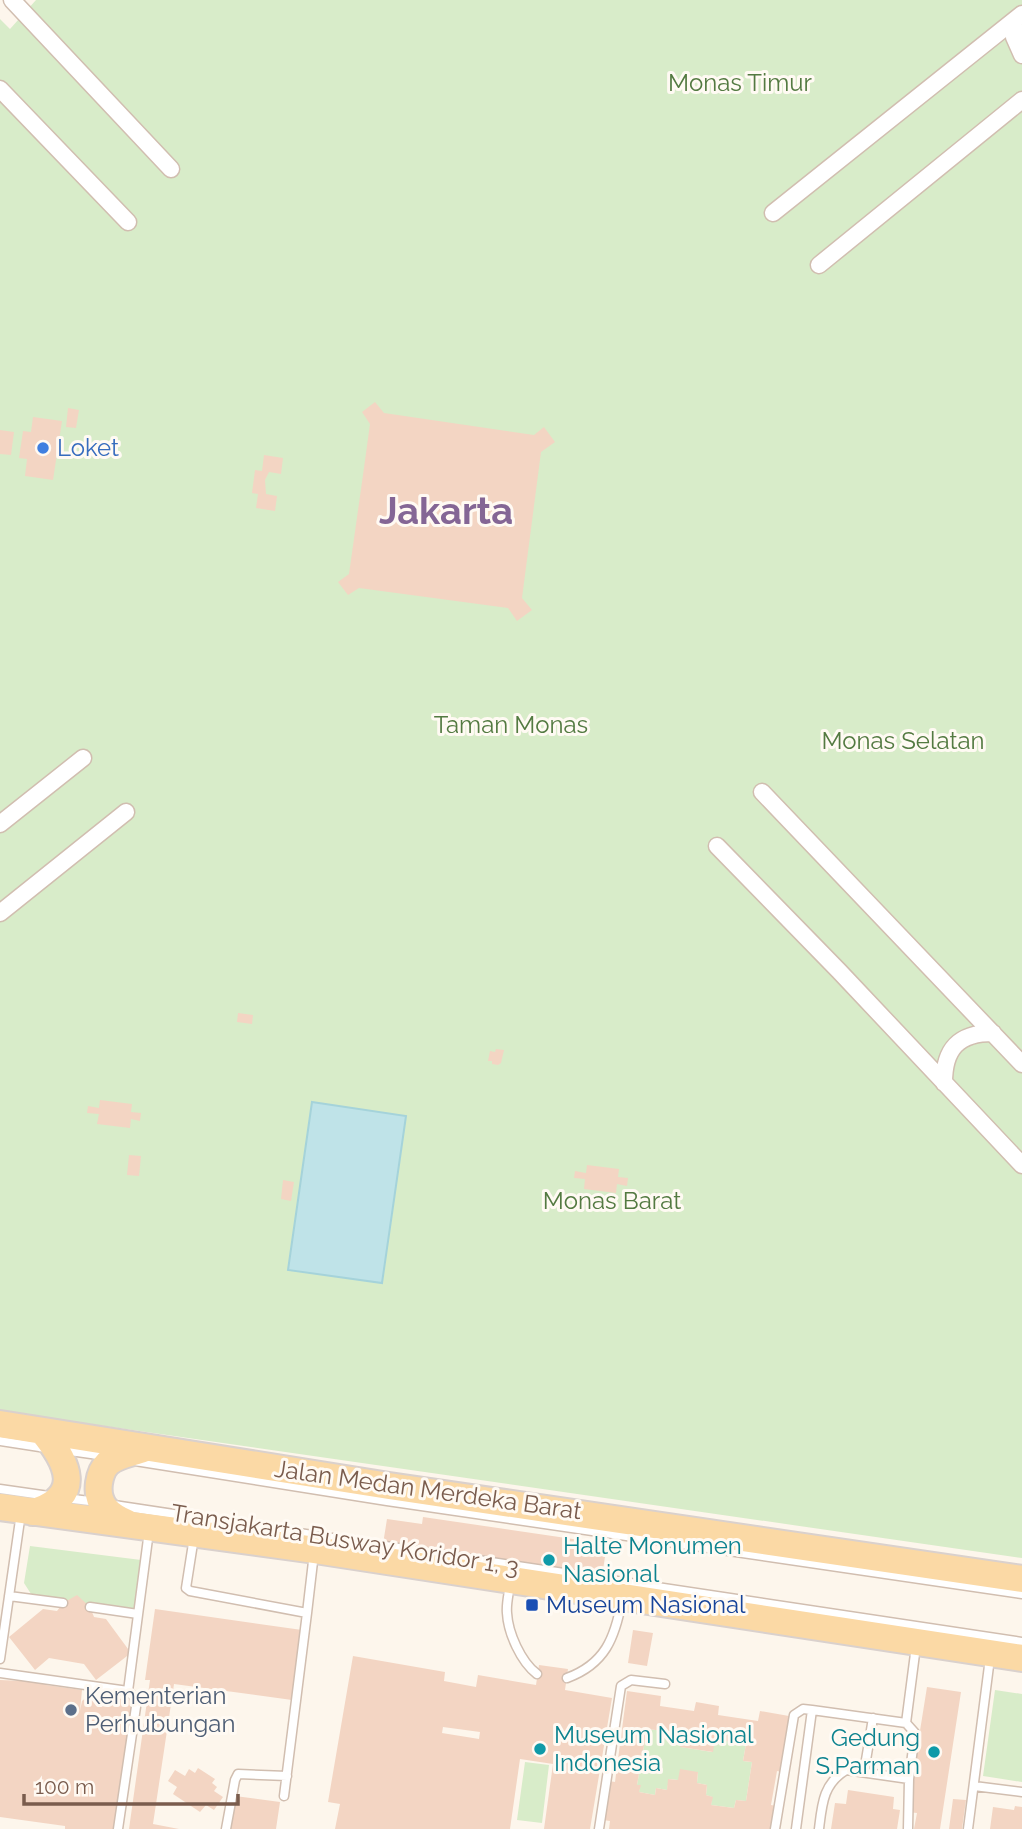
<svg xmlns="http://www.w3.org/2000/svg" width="1022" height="1829" viewBox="0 0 1022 1829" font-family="Raleway,sans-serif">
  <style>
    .green { fill: #d8ecc9 }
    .water { fill: #bfe3e8; stroke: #a5d3da; stroke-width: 2 }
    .building { fill: #f3d5c3; fill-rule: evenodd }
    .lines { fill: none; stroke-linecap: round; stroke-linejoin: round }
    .lane-casing { stroke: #d1beb0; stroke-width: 11 }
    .street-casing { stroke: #d1beb0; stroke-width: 19 }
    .primary-casing { stroke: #dad1cd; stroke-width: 30 }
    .lane { stroke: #fff; stroke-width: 8 }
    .street { stroke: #fff; stroke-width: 16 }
    .primary { stroke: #fbd9a5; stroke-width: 26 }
    .shop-dot { fill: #3f7fe0; stroke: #fffaf3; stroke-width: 2.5 }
    .culture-dot { fill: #0f9aa8; stroke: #fffaf3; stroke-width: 2.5 }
    .transit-dot { fill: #1a4fb4; stroke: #fffaf3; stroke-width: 2.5 }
    .service-dot { fill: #5c6f8a; stroke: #fffaf3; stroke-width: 2.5 }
    .labels { text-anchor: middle; stroke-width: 6; stroke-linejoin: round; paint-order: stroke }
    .park-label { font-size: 24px; fill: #537a41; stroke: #fffaf3 }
    .shop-label { font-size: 24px; fill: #366cbe; stroke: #fffaf3; text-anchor: start }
    .street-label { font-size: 24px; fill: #7a5c4d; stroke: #fffaf3 }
    .culture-label { font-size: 24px; fill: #0d838f; stroke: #fffaf3; text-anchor: start }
    .transit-label { font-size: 24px; fill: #164399; stroke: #fffaf3; text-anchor: start }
    .service-label { font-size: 24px; fill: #4e5e75; stroke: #fffaf3; text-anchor: start }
    .town-label { font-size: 38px; font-weight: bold; fill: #846695; stroke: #fffaf3 }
  </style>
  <rect width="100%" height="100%" fill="#fdf6ec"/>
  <path class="green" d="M36 0H1022V1558L0 1411V19L10 29Z
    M30 1546 149 1561 143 1605 129 1611 33 1597 24 1583Z
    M995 1690 1022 1694V1782L983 1776Z
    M647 1729 673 1732 672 1738 681 1739V1747L712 1752 715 1739 746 1744 743 1761 752 1762 746 1801 736 1800 734 1808 711 1805 712 1797 706 1795 707 1785 697 1783 698 1772 678 1780 669 1779 667 1790 656 1788 655 1795 639 1792 640 1785H637Z
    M525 1762 549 1765 542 1823 517 1820Z"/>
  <path class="water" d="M312 1102 406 1116 382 1283 288 1270Z"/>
  <path class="building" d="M375 402 384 413 534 435 544 427 555 442 541 452 522 598 532 610 517 621 508 608 359 588 348 595 338 582 349 574 363 475 370 424 362 412Z
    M68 408 79 410 76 428 66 427Z
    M33 417 62 421 53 480 25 476 27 459 19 458 23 431 31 432Z
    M0 430 14 432 11 455 0 454Z
    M264 455 283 458 281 474 269 472 265 480 266 494 277 496 275 511 256 508 258 494 252 493 255 470 262 471Z
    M238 1013 253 1015 252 1024 237 1022Z
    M496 1049 504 1050 501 1063 498 1065 492 1064V1061H488L490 1051 495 1052Z
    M100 1100 132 1104 131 1112 141 1113 140 1121 131 1119 130 1128 97 1124 99 1114 87 1113 88 1106 99 1108Z
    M129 1155 141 1156 139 1176 127 1175Z
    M587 1165 619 1169 618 1177 628 1178 627 1186 617 1184 616 1193 584 1189 585 1179 574 1178 575 1171 586 1173Z
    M283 1180 294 1182 291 1201 281 1199Z
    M423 1517 607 1544 602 1576 383 1544 387 1519 422 1524Z
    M77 1595 90 1607 94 1617 106 1619 131 1653 96 1680 84 1664 49 1658 35 1670 9 1637 43 1609 57 1611 63 1603Z
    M155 1609 302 1630 292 1700 174 1684 153 1824 179 1829H129L150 1680H145Z
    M633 1630 653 1633 647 1666 628 1663Z
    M353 1656 445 1672 444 1681 476 1687 478 1675 536 1685 539 1665 568 1669 565 1690 612 1698 590 1829H544L553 1764 520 1759 510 1829H335L340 1804 328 1802ZM443 1727 480 1732 479 1739 442 1733Z
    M0 1680 46 1682V1685L82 1690 80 1711 82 1701 89 1695 131 1700 135 1708 117 1829H65V1826L0 1817Z
    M927 1687 961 1692 940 1829H914L917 1813 907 1812Z
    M627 1691 661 1696 660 1706 694 1711 696 1702 719 1706 718 1715 758 1721 760 1711 789 1716 781 1772 777 1771 771 1805 777 1806 773 1829H609L610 1821 603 1820 609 1781 615 1782ZM647 1729 673 1732 672 1738 681 1739 680 1747 713 1752 715 1739 746 1744 743 1761 752 1762 746 1801 736 1800 734 1808 711 1805 713 1797 706 1795 707 1785 697 1783 698 1772 680 1769 678 1780 668 1779 667 1790 656 1788 655 1795 639 1792 641 1785H637Z
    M198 1768 215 1779 212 1783 217 1787 214 1791 223 1797 214 1810 206 1805 200 1812 173 1794 177 1787 168 1781 175 1770 185 1776 189 1769 195 1773Z
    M848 1790 894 1797 893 1809 900 1810 897 1829H831L835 1803 846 1804Z
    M235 1796 280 1802 276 1829H230Z
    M953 1799 966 1800 962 1829H949Z
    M1015 1806 1022 1807V1829H990L993 1807 1014 1810Z"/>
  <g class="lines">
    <defs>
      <path id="lane" d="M0 1441 46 1448
        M63 1450 105 1456
        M135 1461 387 1501 1022 1594
        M0 1489 49 1496
        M65 1498 98 1502
        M114 1505 1022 1642
        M194 1537 186 1588 190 1591 307 1613 314 1553
        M510 1584C509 1593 506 1604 507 1613 508 1633 521 1662 537 1674
        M9 1596 63 1603
        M90 1607 138 1614
        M0 1659 21 1513
        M0 1673 128 1691 137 1700 118 1829
        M567 1678C605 1664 615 1638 622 1600
        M128 1691 149 1531
        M906 1723 916 1646
        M864 1772 873 1718
        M974 1786 1022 1792
        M284 1796 307 1613
        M226 1829 235 1780 238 1774 287 1776
        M599 1829 621 1686 631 1680 665 1684
        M775 1829 794 1715 803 1709 812 1710
        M796 1829 812 1710 906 1723 915 1733 909 1779 908 1829
        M819 1829C822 1804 823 1784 846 1770L909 1779
        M968 1829 990 1658"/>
      <path id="street" d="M12 0 171 169
        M1016 19 1014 37 1022 55
        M0 89 128 222
        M773 213 1022 14
        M819 265 1022 100
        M762 792 1022 1064
        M0 824 83 758
        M717 846 839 971 1022 1165
        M0 913 126 812
        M944 1083C944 1049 958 1033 993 1033"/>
      <path id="primary" d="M0 1424 389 1486 1022 1579
        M0 1507 315 1550 1022 1658
        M33 1512C85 1497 68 1462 42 1431
        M127 1523C109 1515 96 1505 99 1483 100 1476 102 1469 108 1463 117 1455 132 1453 143 1449"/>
    </defs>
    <use href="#lane" class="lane-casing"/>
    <use href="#street" class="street-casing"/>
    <use href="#primary" class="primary-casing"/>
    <use href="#lane" class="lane"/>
    <use href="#street" class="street"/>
    <use href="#primary" class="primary"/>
  </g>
  <circle class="shop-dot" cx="43" cy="448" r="7"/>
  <g class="culture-dot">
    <circle cx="549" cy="1560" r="7"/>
    <circle cx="540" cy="1749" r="7"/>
    <circle cx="934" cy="1752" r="7"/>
  </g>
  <rect class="transit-dot" x="525" y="1598" width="14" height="14" rx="3.5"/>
  <circle class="service-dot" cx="71" cy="1710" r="7"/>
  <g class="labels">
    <g class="park-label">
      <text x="740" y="91">Monas Timur</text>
      <text x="511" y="733">Taman Monas</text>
      <text x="903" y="749">Monas Selatan</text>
      <text x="612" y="1209">Monas Barat</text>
    </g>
    <g class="shop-label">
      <text x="57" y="456">Loket</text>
    </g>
    <g class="street-label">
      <text transform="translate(428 1490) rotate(8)" y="8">Jalan Medan Merdeka Barat</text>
      <text transform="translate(345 1540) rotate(9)" y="8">Transjakarta Busway Koridor 1, 3</text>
    </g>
    <g class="culture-label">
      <text x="563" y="1554">Halte Monumen<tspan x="563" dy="28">Nasional</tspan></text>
      <text x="554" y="1743">Museum Nasional<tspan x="554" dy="28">Indonesia</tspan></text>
      <text x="920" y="1746" text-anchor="end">Gedung<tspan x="920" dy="28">S.Parman</tspan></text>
    </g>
    <g class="transit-label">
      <text x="546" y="1613">Museum Nasional</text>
    </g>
    <g class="service-label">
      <text x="85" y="1704">Kementerian<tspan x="85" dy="28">Perhubungan</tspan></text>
    </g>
    <g class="town-label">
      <text x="446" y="524">Jakarta</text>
    </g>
  </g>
  <path d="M24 1794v10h214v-10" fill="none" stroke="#7a5c4d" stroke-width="3.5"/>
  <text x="35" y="1794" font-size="21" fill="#7a5c4d" stroke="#fffaf3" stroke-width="5" paint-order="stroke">100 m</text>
</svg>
